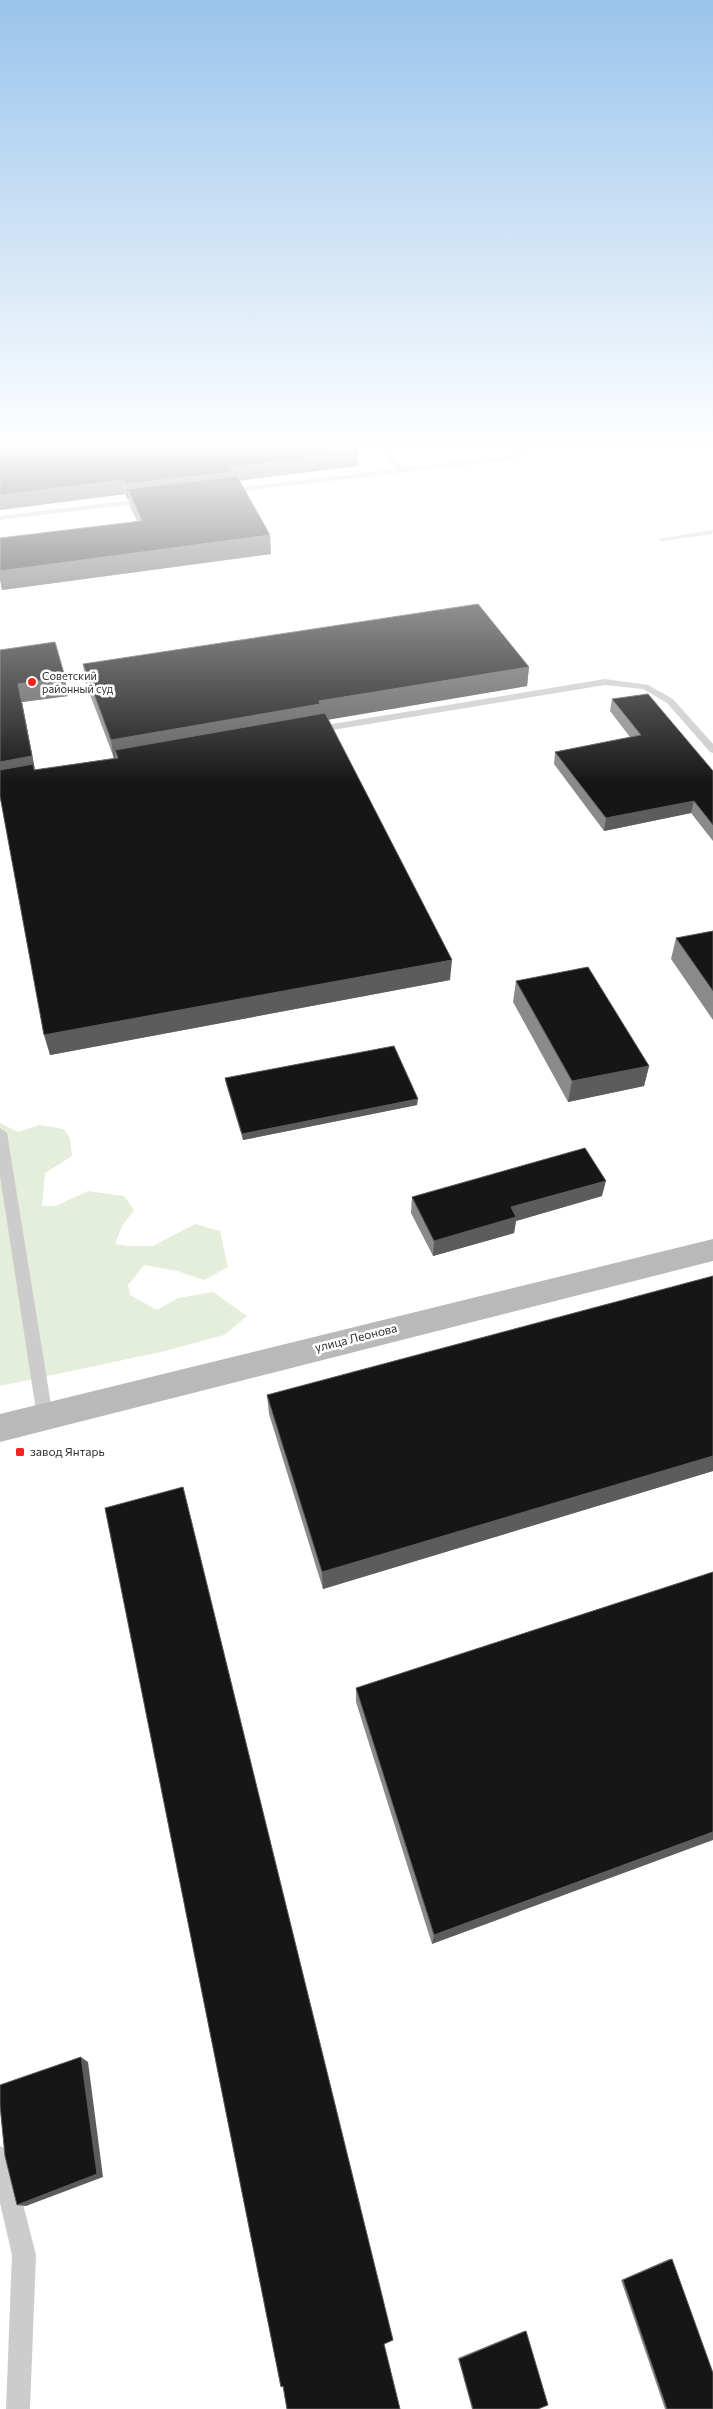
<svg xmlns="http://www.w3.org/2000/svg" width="713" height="2409" viewBox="0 0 713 2409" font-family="Commissioner,sans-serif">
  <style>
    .green { fill: #e4eedb }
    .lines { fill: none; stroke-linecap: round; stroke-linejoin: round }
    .lane { fill: #ccc; fill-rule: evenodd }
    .secondary { fill: #b9b9b9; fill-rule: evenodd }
    .wall { fill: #8a8a8a }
    .shaded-wall { fill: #5c5c5c }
    .building { fill: #161616; stroke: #5c5c5c }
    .poi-dot { fill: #f62421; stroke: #fff; stroke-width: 2 }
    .labels { text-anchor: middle; stroke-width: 5; stroke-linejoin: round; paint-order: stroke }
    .far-poi-label { font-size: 11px; fill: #2f2f2f; stroke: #fff; text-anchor: start }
    .street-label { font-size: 12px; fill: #2f2f2f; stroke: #fff }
    .poi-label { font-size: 12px; fill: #2f2f2f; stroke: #fff; text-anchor: start }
  </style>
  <rect width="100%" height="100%" fill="#fff"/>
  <path class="green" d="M0 1123 18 1132 39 1125 64 1129 70 1139 72 1156 45 1173 42 1206H56L88 1191 124 1196 134 1210 122 1226 115 1244 127 1246H153L195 1224 220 1231 228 1267 204 1280 177 1271 144 1265 128 1285 130 1295 157 1310 178 1298 213 1292 247 1316 224 1335 161 1352 0 1386Z"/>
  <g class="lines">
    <path class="lane" d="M376 446H383L404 468 510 456 537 446H545L511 460 227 493 223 491 227 489 397 469Z
      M149 498H152V502L0 520V516Z
      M713 530 712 534 662 541 658 539Z
      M605 679 648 685 673 699 713 744V753L710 752 667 703 643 689 605 685 314 733 309 730 314 727Z
      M0 1128 7 1133 53 1417 51 1422 45 1424 39 1422 37 1417 0 1176Z
      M0 2146 8 2149 11 2157 36 2255 30 2409H6L12 2255 0 2203Z"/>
    <path class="secondary" d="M713 1239V1261L0 1442V1414Z"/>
  </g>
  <path class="wall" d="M0 446 358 452V466L239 481 271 554 2 590 0 580V538L137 521 130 507 129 499H127L125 494 0 510Z
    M0 650 65 677 68 696 22 702 35 770 114 758 86 684 83 664 529 667 527 686 328 719 450 980 50 1055Z
    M612 699 713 771V841L691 813 604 831 554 764 555 752 630 737 610 711Z
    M713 931V1020L671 959 676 938Z
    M516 981 649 1066 644 1086 568 1102 513 1002Z
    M225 1078 417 1105 243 1140 226 1084Z
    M602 1196 516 1221 514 1233 433 1256 411 1213 412 1197Z
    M713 1276V1471L323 1589 269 1414 267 1395Z
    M713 1572 432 1944 356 1702V1688Z
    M669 2259H672L713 2409H665L621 2280Z
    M524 2331H526L538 2409H472L458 2358Z"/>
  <path class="shaded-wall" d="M358 452V466L234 481 128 489 129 499H127L125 484 230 467Z
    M123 480 125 494 0 510V495Z
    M270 535 271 554 2 590 0 578V571Z
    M529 667 527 686 321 721 115 750 116 760 114 761 111 740 319 701Z
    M65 677 68 696 22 702 36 775 0 782V762L18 684Z
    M694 801 691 813 604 831 606 818Z
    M452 960 450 980 50 1055 44 1035Z
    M649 1066 644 1086 568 1102 572 1081Z
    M418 1099 417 1105 243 1140 242 1134Z
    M606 1181 602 1196 516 1221 514 1233 433 1256 434 1241 511 1207Z
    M713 1456V1471L323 1589 322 1572Z
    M713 1832V1840L432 1944 434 1935Z
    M81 2057 88 2062 103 2177 26 2206 17 2205Z"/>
  <path class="building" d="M0 446H353L358 452 230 467 233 472 125 484 123 480 0 495Z
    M237 476 270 535 0 571V538L142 521 128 489Z
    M478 604 529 667 319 701 320 704 111 740 83 664Z
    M55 642 65 677 18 684 32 756 0 762V650Z
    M648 694 713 771V825L694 801 606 818 555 752 641 735 612 699Z
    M325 713 452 960 44 1035 0 796V770L33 764 34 770 118 758 115 750Z
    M713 931V991L676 938Z
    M588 967 649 1066 572 1081 516 981Z
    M394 1046 418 1099 242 1134 225 1078Z
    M585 1148 606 1181 511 1207 516 1217 434 1241 412 1197Z
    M713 1276V1456L322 1572 267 1395Z
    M183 1487 393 2340 384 2344 400 2409H287L283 2386 281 2387 105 1508Z
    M713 1572V1832L434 1935 356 1688Z
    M81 2057 97 2174 17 2205 5 2156 0 2105V2085Z
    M672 2259 713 2373V2409H667L623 2280Z
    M526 2331 548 2405 538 2409H473L459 2359Z"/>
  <linearGradient id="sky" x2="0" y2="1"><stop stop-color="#9ac4eb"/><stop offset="0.57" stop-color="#fff"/><stop offset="1" stop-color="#fff" stop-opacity="0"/></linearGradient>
  <rect width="713" height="783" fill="url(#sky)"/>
  <g class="poi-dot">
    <circle cx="32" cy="682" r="5"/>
    <rect x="15" y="1447" width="10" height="10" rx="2.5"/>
  </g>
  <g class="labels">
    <g class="far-poi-label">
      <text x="42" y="680">Советский<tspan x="42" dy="13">районный суд</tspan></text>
    </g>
    <g class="street-label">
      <text transform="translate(356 1338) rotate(-14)" y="4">улица Леонова</text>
    </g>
    <g class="poi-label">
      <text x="30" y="1456">завод Янтарь</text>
    </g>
  </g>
</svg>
